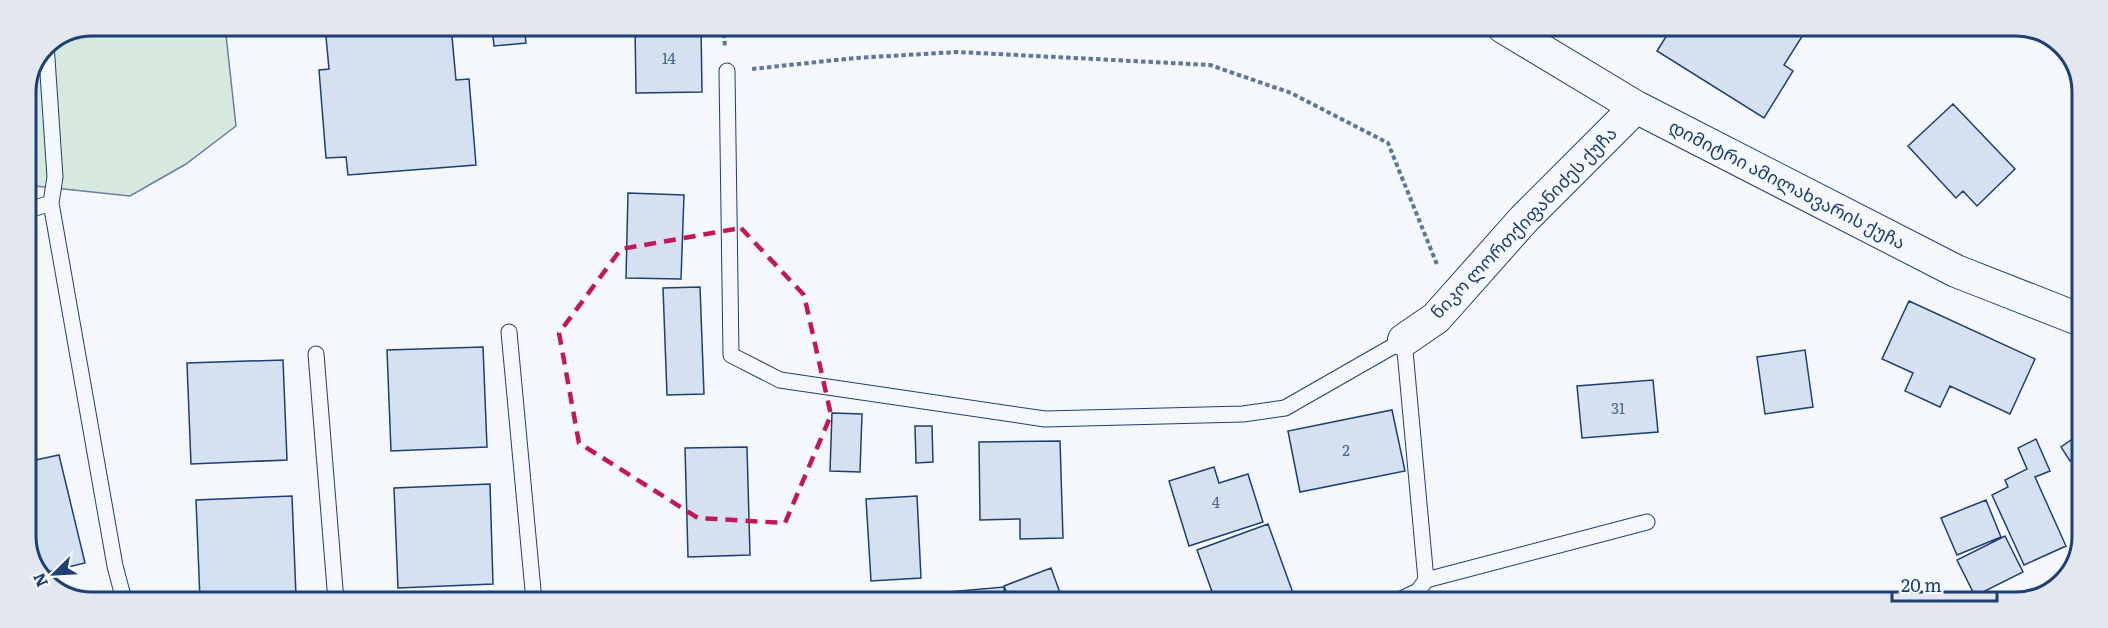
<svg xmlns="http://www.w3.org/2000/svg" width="2108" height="628" viewBox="0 0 2108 628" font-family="Literata,'Noto Sans Georgian',serif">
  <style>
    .green { fill: #d7e8df; stroke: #687fa3; stroke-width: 1.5 }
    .building { fill: #d5e0f0; stroke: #1d3f73; stroke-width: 1.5 }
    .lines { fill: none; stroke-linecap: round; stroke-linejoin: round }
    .service-casing { stroke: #1d3f73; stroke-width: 17 }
    .minor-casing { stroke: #1d3f73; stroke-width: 34 }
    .path { stroke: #5e769c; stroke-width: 4; stroke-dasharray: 4.5 3; stroke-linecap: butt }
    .service { stroke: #f4f7fb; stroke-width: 15 }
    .minor { stroke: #f4f7fb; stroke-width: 32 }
    .marked { fill: none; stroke: #c2185b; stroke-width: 4.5; stroke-dasharray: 12 8; stroke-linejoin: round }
    .labels { text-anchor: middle; stroke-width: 4.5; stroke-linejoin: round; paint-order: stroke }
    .number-label { font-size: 15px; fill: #4b6792 }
    .street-label { font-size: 18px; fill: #1d3f73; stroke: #f4f7fb }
    .rim { fill: none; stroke: #1d3f73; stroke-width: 3 }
  </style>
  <rect width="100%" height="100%" fill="#f4f7fb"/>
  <path class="green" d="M92 26H225L236 126 186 164 130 196 26 185V91L45 45Z"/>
  <path class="building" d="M325 26H451L456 80 469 79 476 165 348 175 346 157 326 158 319 70 329 69Z
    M492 26H524L526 43 494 46Z
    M635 26H701L702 92 636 93Z
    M1672 27H1808L1784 65 1793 71 1764 118 1657 51Z
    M1953 104 2015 169 1977 206 1963 191 1956 198 1908 146Z
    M628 193 684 195 681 279 626 278Z
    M700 287 704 394 667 395 663 288Z
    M1909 301 2035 359 2010 414 1950 386 1940 407 1905 391 1913 373 1882 359Z
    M483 347 487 447 391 451 387 350Z
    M1805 350 1813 407 1765 414 1757 357Z
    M283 360 287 460 191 464 187 363Z
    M1653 380 1658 432 1582 438 1577 386Z
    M1392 410 1405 471 1300 492 1288 431Z
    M832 413 862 414 860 472 830 471Z
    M915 426H932L933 462 916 463Z
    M2081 433V453L2070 461 2061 447Z
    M2036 439 2050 471 2035 477 2066 546 2024 565 1992 495 2008 487 2005 480 2027 469 2018 448Z
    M1060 441 1063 538 1020 539V519L980 520 979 442Z
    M747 447 750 555 688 557 685 448Z
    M59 455 85 563 39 574 26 541V462Z
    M1214 467 1219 483 1248 474 1263 522 1189 546 1169 481Z
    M490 484 493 584 398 588 394 488Z
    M292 496 296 596 200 600 196 500Z
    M917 496 921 578 871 581 866 499Z
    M1986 500 2001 537 1957 555 1941 518Z
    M1268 524 1293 593 1270 602H1236L1233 593 1215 600 1197 550Z
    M2005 536 2023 572 1975 596 1957 560Z
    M1051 568 1063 601H1010L1004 586Z
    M1004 587 1005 601H926V594Z"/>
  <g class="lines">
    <defs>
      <path id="service" d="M727 71 731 355 780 380 1045 419 1243 414 1285 408 1404 340 1426 580 1418 591 1395 602
        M51 203 115 566 124 600
        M26 211 51 203 55 177 46 44
        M509 332 534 601
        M316 354 336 601
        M1426 580 1647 522"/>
      <path id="minor" d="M1503 27 1636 107 1956 271 2081 320
        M1404 340 1436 318 1524 219 1636 107"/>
    </defs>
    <use href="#service" class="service-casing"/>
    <use href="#minor" class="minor-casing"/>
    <path class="path" d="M723 26 725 46
      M752 69 855 58 958 52 1210 65 1291 93 1388 143 1438 267"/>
    <use href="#service" class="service"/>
    <use href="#minor" class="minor"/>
  </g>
  <path class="marked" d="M741 228 804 295 831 415 785 523 698 518 579 443 559 333 621 249Z"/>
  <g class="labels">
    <g class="number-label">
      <text x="669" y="64">14</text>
      <text x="1618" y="414">31</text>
      <text x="1346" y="456">2</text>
      <text x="1216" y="508">4</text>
    </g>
    <g class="street-label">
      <text transform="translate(1787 185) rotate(27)" y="6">დიმიტრი ამილახვარის ქუჩა</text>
      <text transform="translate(1524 223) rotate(-46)" y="6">ნიკო ლორთქიფანიძეს ქუჩა</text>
    </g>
  </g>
  <path d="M0 0H2108V628H0ZM92 36H2016A56 56 0 0 1 2072 92V536A56 56 0 0 1 2016 592H92A56 56 0 0 1 36 536V92A56 56 0 0 1 92 36Z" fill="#e3e8f0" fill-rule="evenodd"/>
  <path class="rim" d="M92 36H2016A56 56 0 0 1 2072 92V536A56 56 0 0 1 2016 592H92A56 56 0 0 1 36 536V92A56 56 0 0 1 92 36Z"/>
  <g transform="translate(54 574) rotate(246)" stroke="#f4f7fb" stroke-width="4.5" paint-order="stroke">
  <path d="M0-4.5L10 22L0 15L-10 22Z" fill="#1d3f73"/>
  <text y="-9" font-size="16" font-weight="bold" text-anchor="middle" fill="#1d3f73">N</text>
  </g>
  <path d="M1892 592v9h105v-9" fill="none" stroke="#1d3f73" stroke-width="3"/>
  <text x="1901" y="592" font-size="18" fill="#1d3f73" stroke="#f4f7fb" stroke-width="4.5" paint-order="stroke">20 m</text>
</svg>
